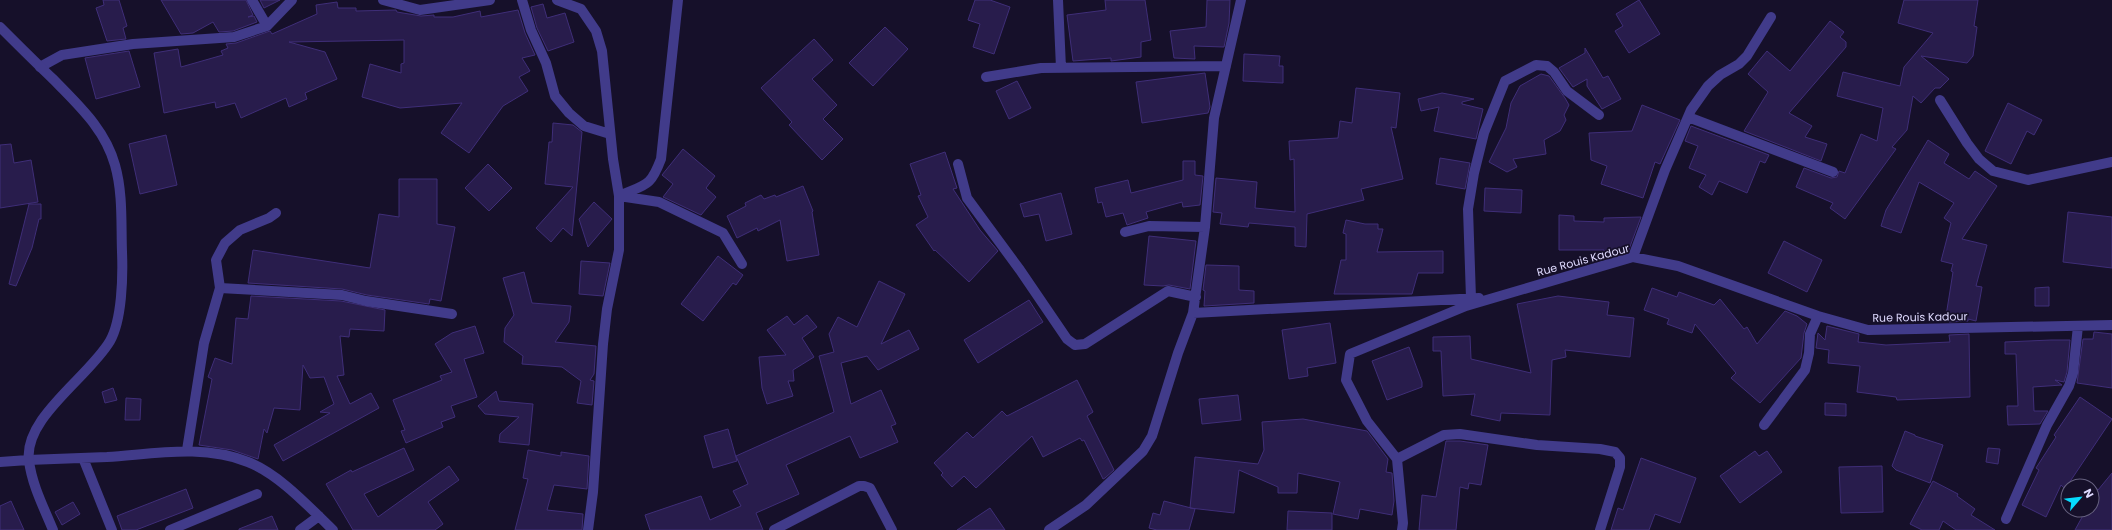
<svg xmlns="http://www.w3.org/2000/svg" width="2112" height="530" viewBox="0 0 2112 530" font-family="Poppins,sans-serif">
  <style>
    .building { fill: #281c4c; stroke: #3f2e78 }
    .lines { fill: none; stroke-linecap: round; stroke-linejoin: round }
    .minor { stroke: #413b8a; stroke-width: 10 }
    .tertiary { stroke: #413b8a; stroke-width: 10 }
    .labels { text-anchor: middle; stroke-width: 3.5; stroke-linejoin: round; paint-order: stroke }
    .street-label { font-size: 11px; fill: #dfdaff; stroke: #16102a }
  </style>
  <rect width="100%" height="100%" fill="#16102a"/>
  <path class="building" d="M103 0H119L127 26 123 28 126 39 107 41 96 8 104 5Z
    M161 0H246L253 15 248 17 254 16 257 22 233 31 219 32 213 22 193 33 181 34Z
    M260 0H280L264 8Z
    M975 0H990L1010 7 994 54 973 47 980 24 968 20Z
    M1105 0H1145L1151 40 1141 42V57L1111 61V58L1073 61 1067 15 1106 10Z
    M1207 0H1230L1229 23 1224 47 1194 46 1195 59 1174 58 1170 31 1206 27Z
    M1639 0 1660 34 1629 53 1615 31 1623 26 1616 14Z
    M1904 0H1978L1974 26 1977 27 1973 56 1967 63 1921 56 1949 79 1940 88H1935L1921 103 1913 96 1907 130 1892 147 1896 149 1845 219 1830 208 1833 203 1796 187 1804 168 1831 178 1837 177 1839 171 1845 173 1861 134 1877 141 1883 108 1837 96 1843 72 1900 86 1904 67 1933 33 1898 23Z
    M337 2 338 8H356V11L396 10 397 12 421 16 434 15V17H453L480 11 481 17 518 10 525 33 535 55 522 58 530 71 519 77 528 91 503 106 469 153 441 133 462 103 400 108 362 97 370 64 401 73V64L404 63V40L289 42 325 52 337 79 305 93 307 99 289 107 286 98 241 118 235 103 216 108 215 102 164 113 154 53 178 49 181 67 223 55 221 51 228 48 226 44 236 43 270 31 272 34 317 14 316 5Z
    M543 4 547 18 565 13 574 42 548 51 537 28 531 7Z
    M1830 21 1844 32 1840 37 1846 42V47L1789 113 1812 126 1805 137 1827 144 1821 161 1744 131 1768 92 1748 74 1767 51 1790 71Z
    M885 27 908 49 873 86 849 63Z
    M814 39 833 60 812 79 837 105 823 119 843 139 822 160 789 125 792 122 761 88Z
    M1585 48 1603 78 1608 76 1621 99 1602 109 1587 86V79L1573 87 1559 68 1585 53Z
    M129 51 140 87 96 99 85 58Z
    M1244 54 1280 56 1279 66H1283V83L1243 81Z
    M1205 73 1210 107 1208 113 1142 123 1136 82Z
    M1541 74 1549 76 1565 98 1569 105 1564 115 1566 120 1560 131 1544 140 1546 154 1513 159 1517 167 1507 172 1489 162 1506 128 1511 103 1520 86Z
    M1017 81 1031 108 1009 119 996 91Z
    M1356 88 1400 93 1396 128 1391 127 1403 179 1361 189 1364 200 1307 214 1306 247 1295 246V227L1249 223 1248 227 1220 224 1222 213 1213 212 1216 178 1257 182 1255 208 1295 212 1294 159 1290 160 1289 141 1338 138 1340 121 1352 123Z
    M1442 93 1474 99 1462 102V104L1483 109 1476 139 1434 131 1439 107 1421 111 1418 99Z
    M2008 103 2042 120 2034 135 2027 131 2011 164 1985 151Z
    M1642 105 1680 120 1660 164 1655 162 1643 198 1601 184 1607 166 1591 160 1589 133 1632 131Z
    M553 123 573 125 582 132 572 236 563 228 551 242 536 228 573 187 545 184 549 142H552Z
    M1691 126 1769 155 1765 163 1760 161 1747 193 1719 181 1712 195 1699 187 1706 175 1689 168 1698 146 1685 141Z
    M166 135 177 185 140 194 129 144Z
    M1928 140 1949 154 1944 163 1969 179 1975 171 1997 186 1962 239 1987 245 1976 286 1982 287 1976 321 1968 319V321L1949 322 1948 316H1946L1953 272 1951 271 1953 264 1941 261 1951 223 1944 218 1954 203 1919 182 1901 233 1881 226 1886 210Z
    M11 144 14 163 31 160 38 202 0 208V145Z
    M683 149 715 176 706 188 716 197 701 215 663 197 673 184 662 175Z
    M945 152 957 188 953 189 980 230 998 251 969 282 935 250 934 251 916 225 928 217 918 196 921 195 910 164Z
    M1440 158 1470 163 1465 189 1436 184Z
    M1183 161H1195V175L1203 176 1200 205 1183 207 1182 202 1146 212 1148 218 1127 225 1123 213 1106 217 1102 202 1098 203 1095 188 1128 180 1131 193 1183 180Z
    M488 164 512 188 489 211 465 188Z
    M399 179H437V224L455 227 441 301 430 299 429 304 367 295 342 289 248 283 253 250 370 268 379 214 399 217Z
    M803 186 813 211 812 212 819 255 787 261 780 220 758 231 757 228 737 238 727 216 746 206 745 203 761 195 764 199 775 195 776 197Z
    M1485 188 1522 190 1521 213 1484 211Z
    M1061 193 1072 234 1046 241 1039 214 1024 217 1020 204Z
    M594 202 612 219 588 247 579 219Z
    M29 204H41V219H39L32 248 16 286 9 284Z
    M2068 212 2112 217V268L2063 262Z
    M1559 215 1574 216V221L1604 222V218L1641 217 1628 252 1604 253V250H1559Z
    M1346 220 1365 224H1378V229H1383L1377 252 1443 251V273H1418L1412 294H1334L1341 260H1346V234L1343 233Z
    M1149 236 1196 241 1190 289 1169 285 1163 286 1144 285Z
    M1784 241 1822 260 1807 292 1768 273Z
    M718 256 743 275 736 285 733 283 703 321 681 304Z
    M581 261 610 263 603 296 579 294Z
    M1206 265 1239 266V290L1254 291V303L1204 306 1205 291 1203 290Z
    M524 272 532 303 571 306 569 322 555 342 596 346 594 374 590 380 594 381 592 405 577 403 581 381 562 367 522 364 523 356 504 342 505 328 514 315 503 278Z
    M879 281 905 294 881 344 909 330 919 349 878 370 867 356 841 363 851 404 881 390 896 424 891 426 898 442 860 458 850 436 786 465 799 494 756 513 763 530H650L645 515 701 496 710 520 741 506 733 491 748 484 736 456 834 412 819 356 834 352 829 334 838 317 857 327Z
    M2049 287V306H2035V288Z
    M1652 288 1677 297 1679 292 1714 305 1720 299 1744 329 1747 327 1757 344 1785 311 1797 316 1807 324 1804 333 1801 358 1760 403 1731 378 1736 373 1695 324 1692 333 1667 324 1669 319 1644 310Z
    M251 296 341 301 385 310 384 331 350 329 349 337 340 336 344 375 337 376 350 404 371 393 379 408 283 461 274 445 330 413 320 412 334 404 324 377 310 378 303 365 300 410 274 408 267 433 264 429 258 459 232 450 199 445 212 379 208 377 215 358 232 364 236 318 248 319Z
    M1558 296 1609 302 1607 315 1634 318 1630 357 1565 350 1566 357 1552 360 1550 415 1501 413 1500 421 1471 415 1475 394 1443 396 1441 351H1433V337L1470 336 1471 359 1531 373 1517 304Z
    M1029 300 1043 322 978 363 964 340Z
    M807 315 817 327 802 338 814 357 793 370 794 381H788L793 396 767 404 762 388 759 357 786 355 767 330 787 316 794 325Z
    M1330 323 1336 363 1307 368 1308 376 1289 379 1282 330Z
    M475 326 484 353 464 359 477 397 451 406 455 417 441 422 443 427 406 443 401 431 405 430 393 400 442 380 440 376 452 372 435 344 452 333Z
    M1827 326 1859 334 1858 342 1886 345 1950 342 1949 335 1969 334 1970 397 1897 400 1896 397 1857 392 1860 366 1828 363 1829 350 1816 348 1818 333 1825 340Z
    M2094 332 2112 334V388L2077 383 2083 339H2093Z
    M2051 340H2070L2067 372 2064 382 2055 380 2062 385 2033 387 2034 411H2048L2040 424 2008 425 2007 406H2018L2016 354H2005V342Z
    M1409 347 1422 382V387L1387 400 1372 361Z
    M1077 380 1093 412 1087 416 1114 470 1105 478 1103 479 1084 440 1082 441 1080 438 1043 457 1032 436 976 488 964 476 952 487 941 475 943 473 934 463 967 432 973 438 1002 411 1007 416Z
    M113 388 117 400 105 403 102 392Z
    M496 391 499 401 533 404 529 445 499 442 500 434 519 417 485 414 478 406Z
    M1238 395 1241 420 1202 424 1199 399Z
    M2080 397 2112 419 2065 489 2061 485 2046 517 2022 505 2039 470 2036 468 2056 437 2054 435Z
    M126 398 141 399 140 420H125Z
    M1825 403 1846 404V416L1825 415Z
    M1303 419 1367 431 1388 459 1386 472 1392 473 1394 501 1392 515 1360 509 1358 519 1333 514 1340 482 1298 473 1297 493H1278V487L1239 470 1234 513 1190 508 1195 457 1258 464 1264 450 1262 422Z
    M728 429 737 461 713 468 704 436Z
    M1905 431 1915 435V436L1943 445 1930 483 1896 470 1892 466Z
    M1446 441H1460L1488 445 1481 485 1469 483 1468 489 1460 487 1456 530H1419L1422 495 1436 497Z
    M404 448 414 470 364 494 378 517 449 466 459 480 428 502 443 524 435 530H353L326 484 351 470 352 472Z
    M1988 448 2000 449 1998 464 1986 462Z
    M528 450 561 456V452L589 456 587 489 554 485 547 510 583 514 582 530H515L528 479 523 478Z
    M1755 451 1759 456 1767 451 1782 472 1740 503 1720 476Z
    M1641 458 1696 478 1680 523 1655 514 1649 530H1611L1618 508 1623 510Z
    M1882 466 1883 512 1841 513 1839 467Z
    M2112 473V530H2075L2086 510H2092V483L2098 490Z
    M1933 481 1958 494 1957 496 1975 509 1971 515 1995 530H1956L1943 521 1939 530H1922L1910 524Z
    M186 489 193 508 136 530H122L117 516Z
    M11 501 24 530H0V506Z
    M1164 501 1195 509 1189 530H1157L1149 528 1153 513 1160 515Z
    M73 502 80 514 62 525 55 512Z
    M990 508 1005 530H957Z
    M1288 511 1332 513V530H1287Z
    M272 516 278 530H239V529Z"/>
  <g class="lines">
    <path class="minor" d="M252 0 267 26
      M383 0 420 10 490 0
      M522 0 531 30 546 63 555 96 569 113 584 126 610 134
      M557 0 581 9 596 31 602 51 613 159 619 196V250L607 309 603 344 593 492 588 530
      M678 0 661 159C650 188 646 184 619 196L659 202 723 233 742 264
      M1058 0 1061 68
      M1241 0 1214 118 1205 227 1193 313 1479 298
      M40 67 62 55 133 44 234 37 267 26 292 0
      M986 77 1041 68 1226 66
      M1940 100 1967 143 1979 159 1993 171 2028 180 2112 162
      M1688 117 1833 172
      M958 164 967 198 1020 270 1067 339 1075 345 1085 344 1168 291 1196 297
      M1125 232 1149 226 1205 227
      M1633 257 1665 170 1691 110 1708 86 1720 75 1739 64 1747 56 1771 17
      M220 288 342 295 366 301 452 314
      M1471 298 1468 209 1474 173 1484 133 1505 81 1536 65 1547 66 1554 72 1567 91 1599 115
      M1764 425 1805 370 1809 353 1810 334 1818 316
      M187 450 204 343 220 288 216 260 225 243 240 230 269 218 276 213
      M83 458 112 530
      M1397 459 1444 435 1460 434 1537 445 1600 449 1615 452 1620 458V467L1600 530
      M28 460C55 459 81 458 107 457 154 454 203 444 248 462 279 474 309 507 333 530
      M2006 519 2047 425 2069 386 2073 373 2078 326
      M170 530 257 494
      M300 530 319 516
      M774 530 859 486H864L870 488 892 530
      M1049 530 1086 505 1143 451 1152 436 1178 353 1193 313
      M1402 530 1403 523 1397 459 1367 421 1346 380 1350 354 1466 306 1633 257 1678 266 1818 316 1868 330 2112 325"/>
    <path class="tertiary" d="M0 27C18 45 36 63 54 80 79 106 105 129 115 165 123 193 121 223 122 252 123 277 122 320 110 341 89 377 23 418 29 461 32 485 44 508 53 530
      M0 462 28 460"/>
  </g>
  <g class="labels">
    <g class="street-label">
      <text transform="translate(1583 260) rotate(-15)" y="4">Rue Rouis Kadour</text>
      <text transform="translate(1920 317) rotate(-1)" y="4">Rue Rouis Kadour</text>
    </g>
  </g>
  <g transform="translate(2080 498) rotate(62)"><circle r="19" fill="#16102a" stroke="#66617f"/>
  <path d="M0-3L7 15L0 10L-7 15Z" fill="#06dcff"/>
  <text y="-6" font-size="11" font-weight="bold" text-anchor="middle" fill="#dfdaff">N</text>
  </g>
</svg>
